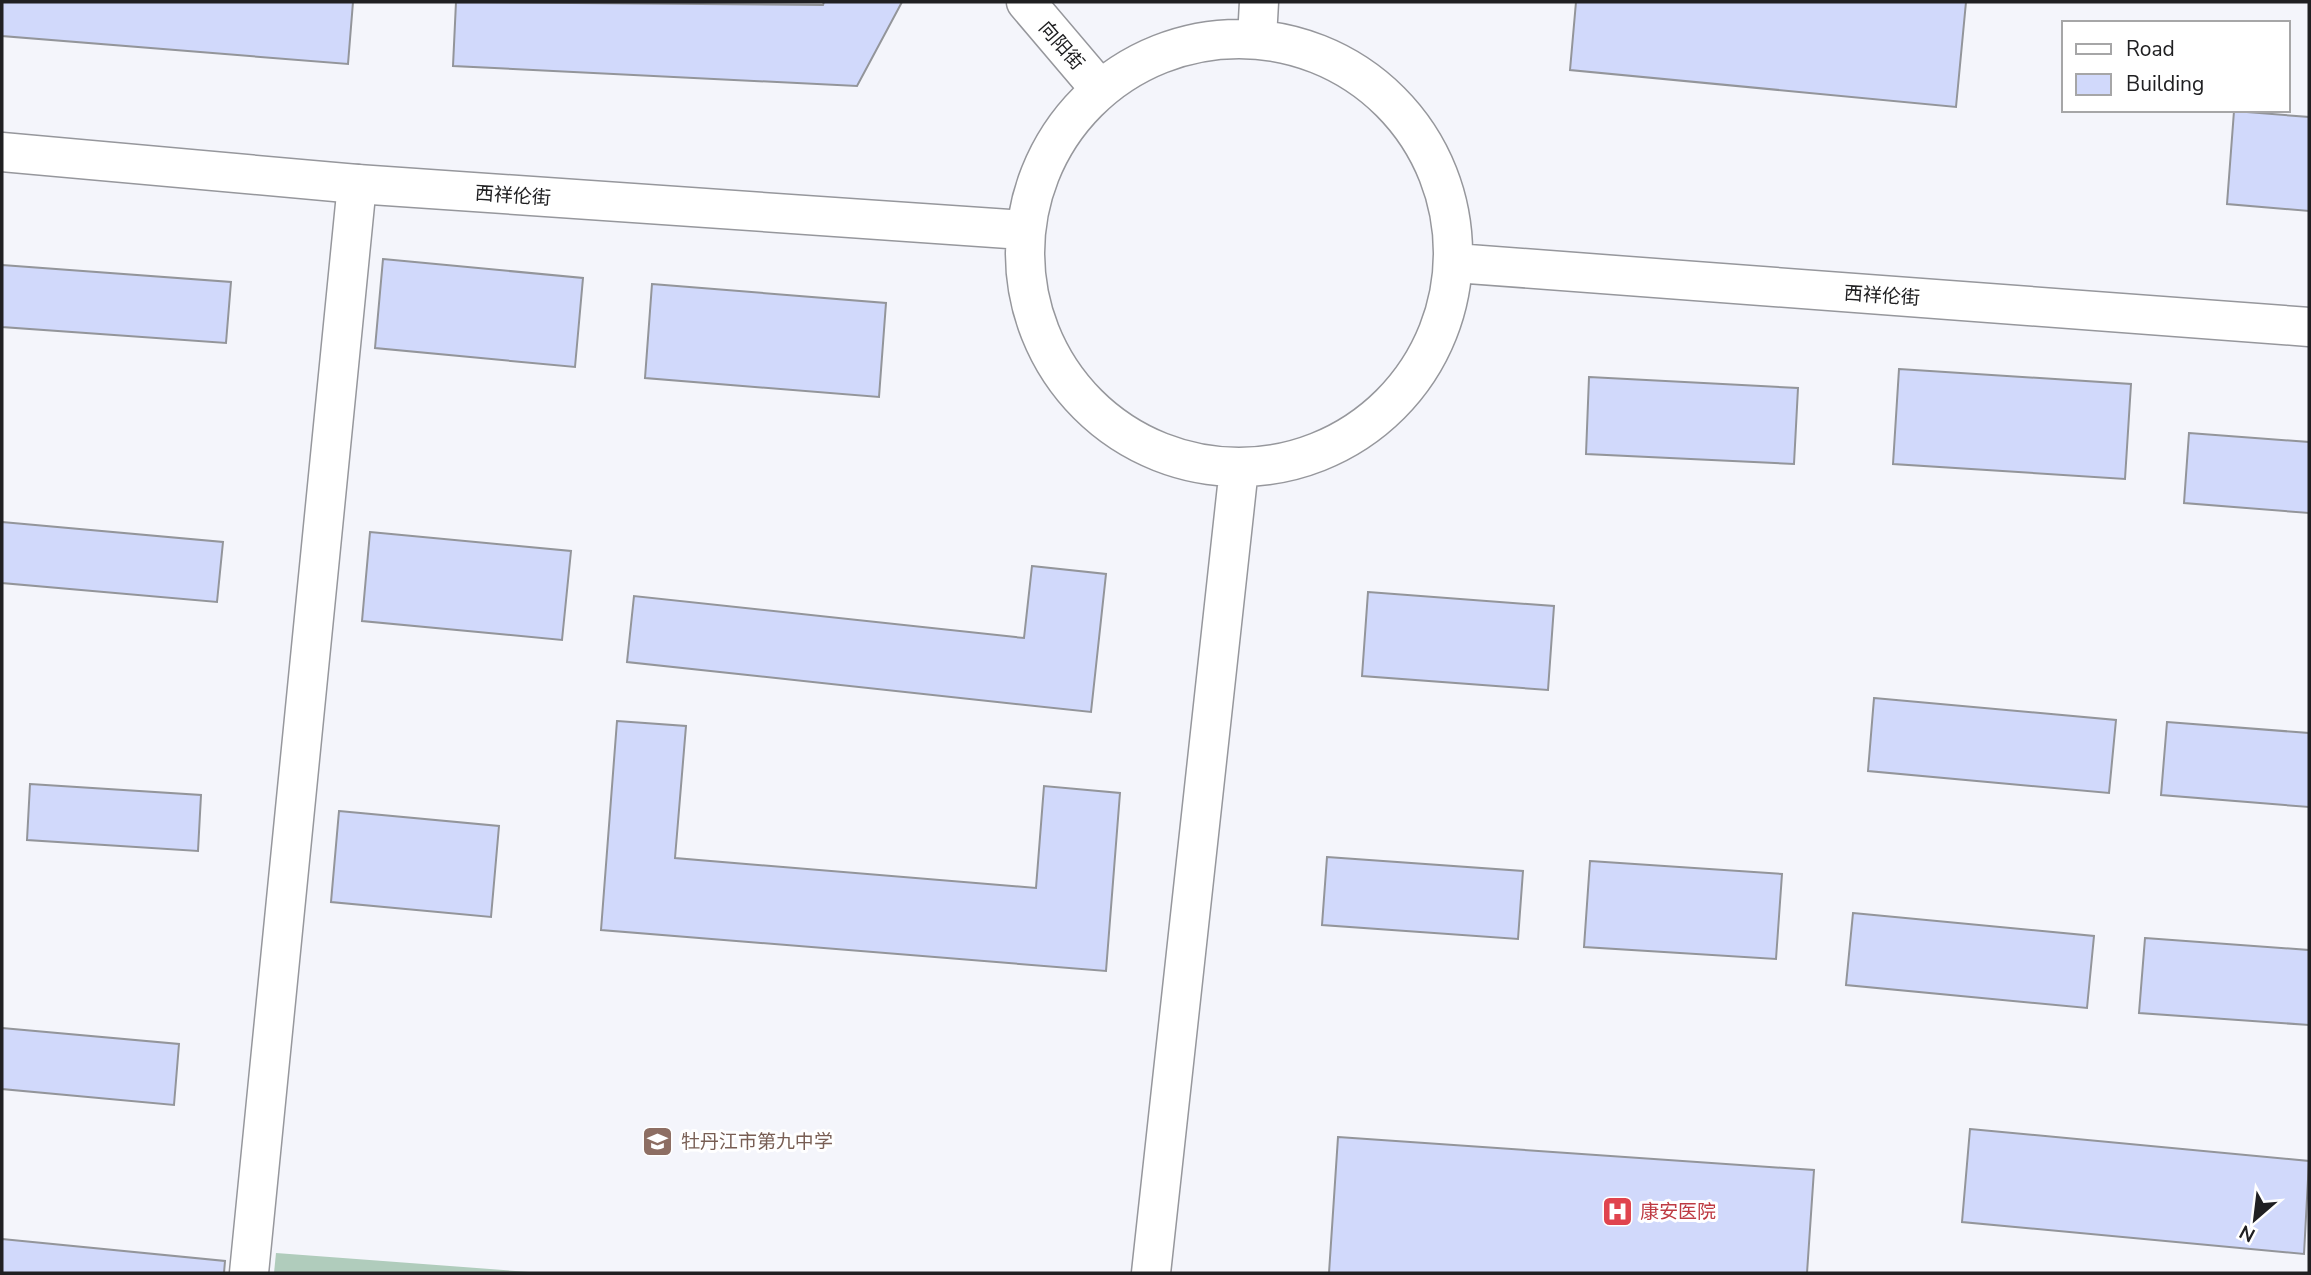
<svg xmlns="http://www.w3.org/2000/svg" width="2311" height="1275" viewBox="0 0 2311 1275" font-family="'Nunito Sans','Noto Sans SC',sans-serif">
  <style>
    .green { fill: #b0ccbc }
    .building { fill: #d1d9fb; stroke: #93959a; stroke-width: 2 }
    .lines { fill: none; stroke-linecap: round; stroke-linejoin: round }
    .street-casing { stroke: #96979c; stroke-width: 41 }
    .secondary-casing { stroke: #96979c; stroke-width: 41 }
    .street { stroke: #fff; stroke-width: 38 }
    .secondary { stroke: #fff; stroke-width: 38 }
    .labels { text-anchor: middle; stroke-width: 6; stroke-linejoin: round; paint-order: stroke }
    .street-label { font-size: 19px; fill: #202022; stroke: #fff }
    .education-label { font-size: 19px; fill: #785e54; stroke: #fff; text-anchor: start }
    .health-label { font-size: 19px; fill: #be3a42; stroke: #fff; text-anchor: start }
  </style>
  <rect width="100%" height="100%" fill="#f4f5fb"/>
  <path class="green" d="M276 1253 543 1273H274Z"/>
  <path class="building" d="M2 2H353L348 64 2 36Z
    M456 2 823 5 824 2H902L857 86 453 66Z
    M1576 2H1966L1956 107 1570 70Z
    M2234 111 2309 117V211L2227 204Z
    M383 259 583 278 575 367 375 348Z
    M2 265 231 282 226 343 2 327Z
    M652 284 886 303 879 397 645 378Z
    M1899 369 2131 384 2125 479 1893 464Z
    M1589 377 1798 388 1794 464 1586 454Z
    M2189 433 2309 442V513L2184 503Z
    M2 522 223 542 217 602 2 583Z
    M370 532 571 551 562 640 362 621Z
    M1032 566 1106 574 1091 712 627 662 634 596 1024 638Z
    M1368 592 1554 606 1548 690 1362 676Z
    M1874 698 2116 720 2109 793 1868 771Z
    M617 721 686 726 675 858 1036 888 1044 786 1120 793 1106 971 601 930Z
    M2167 722 2309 733V807L2161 795Z
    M30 784 201 795 198 851 27 840Z
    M339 811 499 826 491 917 331 902Z
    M1327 857 1523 871 1518 939 1322 925Z
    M1590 861 1782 874 1776 959 1584 947Z
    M1853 913 2094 936 2087 1008 1846 985Z
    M2145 938 2309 950V1025L2139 1013Z
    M2 1028 179 1044 174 1105 2 1089Z
    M1970 1129 2309 1161 2304 1254 1962 1222Z
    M1338 1137 1814 1170 1807 1273H1329Z
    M2 1239 225 1261 224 1273H2Z"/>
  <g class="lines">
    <defs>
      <path id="street" d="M249 1273 357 184"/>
      <path id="secondary" d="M1026 2 1099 88
        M1257 38 1259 2
        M1025 253a214 214 0 1 1 428 0a214 214 0 1 1-428 0Z
        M2 152 357 184 1024 230
        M1455 263 2309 327
        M1151 1273 1239 468"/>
    </defs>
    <use href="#street" class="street-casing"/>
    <use href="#secondary" class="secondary-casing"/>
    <use href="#street" class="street"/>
    <use href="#secondary" class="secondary"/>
  </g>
  <defs>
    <symbol id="school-square" viewBox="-11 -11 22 22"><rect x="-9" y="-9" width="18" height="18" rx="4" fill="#8d6e63" stroke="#fff"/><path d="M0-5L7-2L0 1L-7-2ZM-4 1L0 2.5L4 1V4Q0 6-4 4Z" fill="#fff"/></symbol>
    <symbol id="hospital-square" viewBox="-11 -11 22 22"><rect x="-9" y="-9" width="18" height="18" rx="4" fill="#e0444e" stroke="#fff"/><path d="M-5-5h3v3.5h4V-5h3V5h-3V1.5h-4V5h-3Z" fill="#fff"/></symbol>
  </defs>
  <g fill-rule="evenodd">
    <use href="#school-square" x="640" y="1124" width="35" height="35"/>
    <use href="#hospital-square" x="1600" y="1194" width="35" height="35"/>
  </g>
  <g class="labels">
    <g class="street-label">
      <text transform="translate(1062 45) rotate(49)" y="7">向阳街</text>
      <text transform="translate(513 195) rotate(4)" y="7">西祥伦街</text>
      <text transform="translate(1882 295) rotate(4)" y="7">西祥伦街</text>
    </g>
    <g class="education-label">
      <text x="681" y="1148">牡丹江市第九中学</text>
    </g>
    <g class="health-label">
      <text x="1640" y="1218">康安医院</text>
    </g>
  </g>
  <rect width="2311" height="1275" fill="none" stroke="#202022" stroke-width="7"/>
  <rect x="2062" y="21" width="228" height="91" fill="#ffffff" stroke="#a6a6a7" stroke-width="2"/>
  <rect x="2076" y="44" width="35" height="10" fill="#ffffff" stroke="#a6a6a7" stroke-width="2"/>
  <text x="2126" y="56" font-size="21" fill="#202022">Road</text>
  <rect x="2076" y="74" width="35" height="21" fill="#d1d9fb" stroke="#a6a6a7" stroke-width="2"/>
  <text x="2126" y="91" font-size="21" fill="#202022">Building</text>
  <g transform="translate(2255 1219) rotate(208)" stroke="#ffffff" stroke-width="5" paint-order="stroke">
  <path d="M0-5L12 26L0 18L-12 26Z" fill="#202022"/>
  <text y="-10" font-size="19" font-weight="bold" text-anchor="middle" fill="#202022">N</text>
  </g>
</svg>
